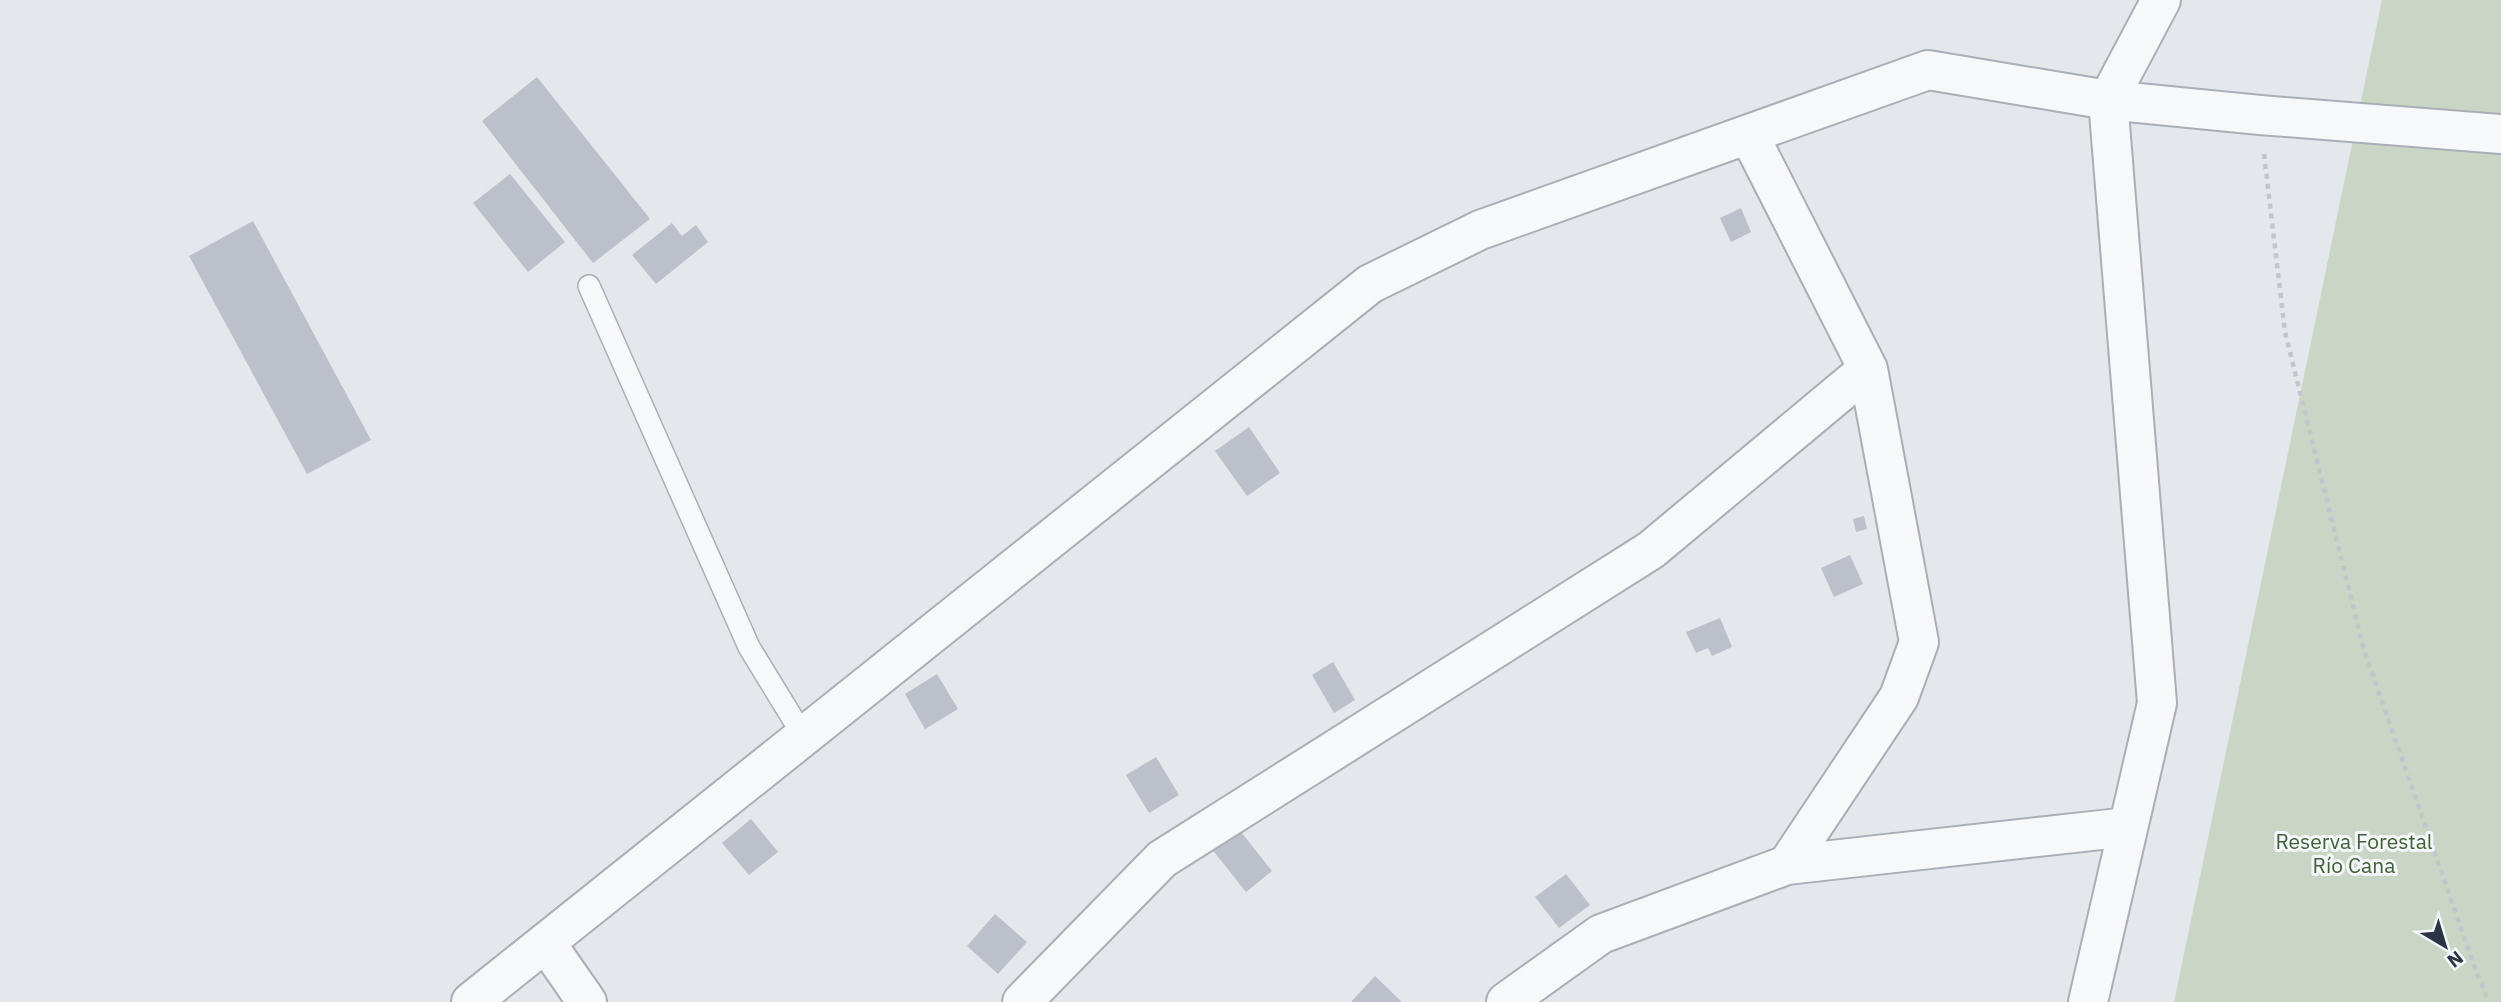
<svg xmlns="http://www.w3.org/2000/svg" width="2501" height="1002" viewBox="0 0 2501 1002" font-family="'IBM Plex Sans',sans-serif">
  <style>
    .green { fill: #c9d6c5 }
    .building { fill: #bbc0ca }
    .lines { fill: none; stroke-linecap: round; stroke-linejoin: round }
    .lane-casing { stroke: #a9aeb7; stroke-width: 24 }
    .street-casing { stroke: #a9aeb7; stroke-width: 42 }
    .path { stroke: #c2c5cb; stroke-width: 4.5; stroke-dasharray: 5 5; stroke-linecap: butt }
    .lane { stroke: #f7f8fa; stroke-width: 21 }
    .street { stroke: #f7f8fa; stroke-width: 38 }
    .labels { text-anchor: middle; stroke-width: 6; stroke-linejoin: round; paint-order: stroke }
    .park-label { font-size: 21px; fill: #3f6138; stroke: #f4f6f9 }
  </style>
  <rect width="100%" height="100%" fill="#e4e7ec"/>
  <path class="green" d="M2382 0H2501V1002H2174Z"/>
  <path class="building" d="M537 77 650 219 593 263 482 121Z
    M510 174 565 242 528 272 473 203Z
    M1741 208 1751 232 1731 242 1720 218Z
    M253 221 371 440 307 474 189 256Z
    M672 223 682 236 696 225 708 242 656 284 632 255Z
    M1249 427 1280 473 1247 496 1215 451Z
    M1864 516 1867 529 1856 532 1853 519Z
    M1850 555 1863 584 1834 597 1821 568Z
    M1720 618 1732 647 1712 656 1708 648 1696 653 1686 632Z
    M1333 662 1355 700 1334 713 1312 675Z
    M937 674 958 709 925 729 905 694Z
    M1156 757 1179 795 1149 813 1126 775Z
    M751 819 778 852 749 875 722 843Z
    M1237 827 1272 871 1246 892 1211 848Z
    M1566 874 1590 905 1559 928 1535 897Z
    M995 914 1027 942 998 974 967 946Z
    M1375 976 1402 1002H1351Z"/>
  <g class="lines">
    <defs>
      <path id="lane" d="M589 286 749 647 804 737"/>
      <path id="street" d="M1749 135 1868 369 1919 642 1899 697 1787 865
        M546 943 587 1002
        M471 1002 1370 284 1480 230 1928 70 2108 100 2260 115 2501 134
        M1022 1002 1162 859 1651 550 1868 369
        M1506 1002 1601 934 1787 865 2128 827
        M2088 1002 2157 703 2108 100 2161 0"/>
    </defs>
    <use href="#lane" class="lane-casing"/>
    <use href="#street" class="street-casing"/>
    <path class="path" d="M2264 154 2285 332 2364 650 2476 971 2489 1002"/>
    <use href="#lane" class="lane"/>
    <use href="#street" class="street"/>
  </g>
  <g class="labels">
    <g class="park-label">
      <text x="2354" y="849">Reserva Forestal<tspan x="2354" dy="24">Río Cana</tspan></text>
    </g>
  </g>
  <g transform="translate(2445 946) rotate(142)" stroke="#f4f6f9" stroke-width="5" paint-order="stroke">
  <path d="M0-5L12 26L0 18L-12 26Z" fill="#2b3445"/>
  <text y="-10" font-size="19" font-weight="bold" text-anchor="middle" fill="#2b3445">N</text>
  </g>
</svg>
